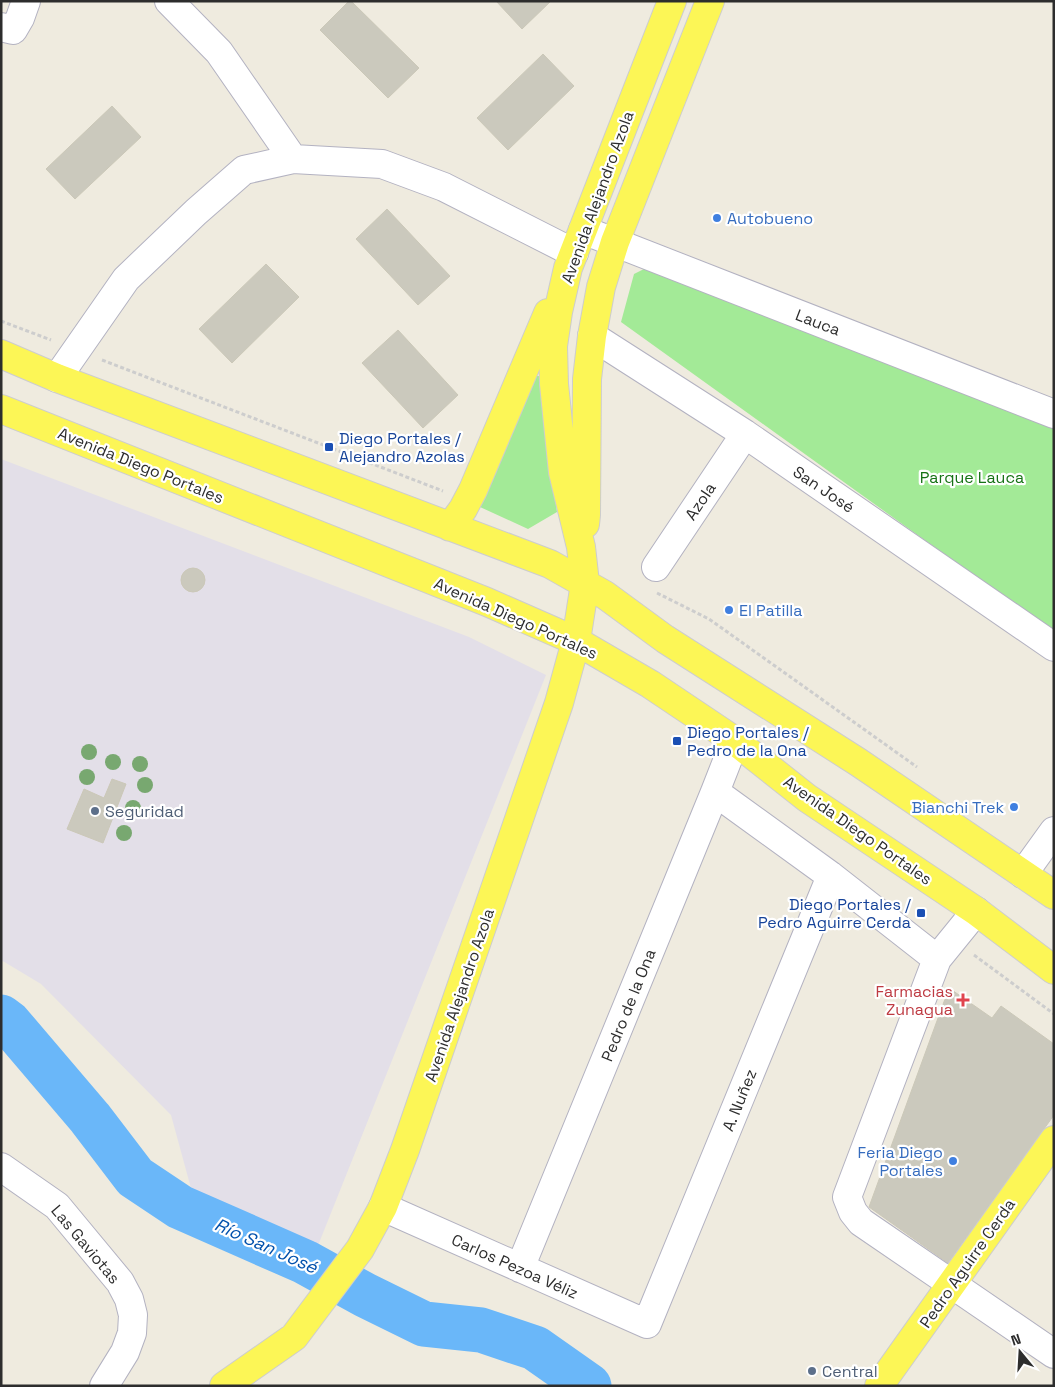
<svg xmlns="http://www.w3.org/2000/svg" width="1055" height="1387" viewBox="0 0 1055 1387" font-family="'Space Grotesk',sans-serif">
  <style>
    .industrial { fill: #e3dfe8 }
    .green { fill: #a3ea97 }
    .lines { fill: none; stroke-linecap: round; stroke-linejoin: round }
    .river { stroke: #6ab7f9; stroke-width: 45 }
    .building { fill: #cbc9bd; stroke: #cbc8b8 }
    .minor-casing { stroke: #b3b2c1; stroke-width: 30 }
    .major-casing { stroke: #cdcdcd; stroke-width: 30 }
    .path { stroke: #cdcdcd; stroke-width: 3; stroke-dasharray: 4 2.5; stroke-linecap: butt }
    .minor { stroke: #fff; stroke-width: 28 }
    .major { stroke: #fcf656; stroke-width: 28 }
    .tree { fill: #78a870 }
    .shop-dot { fill: #3f7fe0; stroke: #fff; stroke-width: 2 }
    .transit-dot { fill: #1a4fb4; stroke: #fff; stroke-width: 2 }
    .service-dot { fill: #5c6f8a; stroke: #fff; stroke-width: 2 }
    .health-dot { fill: #e0444e; stroke: #fff; stroke-width: 2 }
    .labels { text-anchor: middle; stroke-width: 4.5; stroke-linejoin: round; paint-order: stroke }
    .street-label { font-size: 16px; fill: #2d2d2d; stroke: #fff }
    .shop-label { font-size: 16px; fill: #366cbe; stroke: #fff; text-anchor: start }
    .transit-label { font-size: 16px; fill: #164399; stroke: #fff; text-anchor: start }
    .park-label { font-size: 16px; fill: #167215; stroke: #fff }
    .service-label { font-size: 16px; fill: #4e5e75; stroke: #fff; text-anchor: start }
    .health-label { font-size: 16px; fill: #be3a42; stroke: #fff; text-anchor: end }
    .water-label { font-size: 18px; font-style: italic; fill: #0251ac; stroke: #fff }
  </style>
  <rect width="100%" height="100%" fill="#efebdf"/>
  <path class="industrial" d="M1 459 469 637 546 675 315 1253 192 1192 171 1115 41 984 1 960Z"/>
  <path class="green" d="M652 265 1054 425V633L621 322 634 274Z
    M526 376H539L557 512 528 529 480 507Z"/>
  <g class="lines">
    <path class="river" d="M1 1017 9 1023 90 1118 135 1177 180 1207 305 1262 365 1295 424 1324 481 1330 535 1348 589 1386"/>
  </g>
  <path class="building" d="M349 1H351L419 68 388 98 320 30Z
    M496 1H551L522 29Z
    M543 54 574 86 508 150 477 118Z
    M112 106 141 137 75 199 46 169Z
    M387 209 450 276 418 305 356 239Z
    M266 264 299 297 232 363 199 329Z
    M398 330 458 395 423 428 362 363Z
    M181 580a12 12 0 1 1 24 0a12 12 0 1 1-24 0Z
    M112 779 126 784 103 843 67 829 84 789 104 798Z
    M949 988 992 1018 1001 1006 1054 1044V1115L948 1263 869 1207Z"/>
  <g class="lines">
    <defs>
      <path id="minor" d="M169 1 219 52 293 159
        M1 27 13 30 20 18 26 1
        M583 230 1054 414
        M592 336 745 434 1054 647
        M57 378 126 279 196 212 244 170 293 159 382 164 444 187 574 253
        M656 567 745 434
        M715 792 831 876 937 959
        M1023 874 1054 831
        M976 911 937 959 847 1197 853 1212 861 1222 1054 1354
        M1 1167 57 1206 120 1282 129 1299 133 1315 132 1333 125 1352 104 1386
        M383 1207 647 1324 831 876
        M520 1268 715 792 735 741"/>
      <path id="major" d="M1 354 57 378 550 564 605 595 665 639 858 762 1054 895
        M1 409 487 602 576 641 650 684 735 741 807 798 976 911 1054 970
        M585 524 586 515 587 379 592 336 601 287 615 242 710 1
        M450 527 463 509 473 490 548 313
        M224 1386 294 1337 360 1249 383 1207 405 1150 559 703 576 641 585 583 581 547 563 472 554 384 553 346 558 312 568 268 672 1
        M879 1386 1054 1140"/>
    </defs>
    <use href="#minor" class="minor-casing"/>
    <use href="#major" class="major-casing"/>
    <path class="path" d="M1 321 51 340
      M102 360 443 491
      M657 593 709 619 917 767
      M974 955 1054 1014"/>
    <use href="#minor" class="minor"/>
    <use href="#major" class="major"/>
  </g>
  <g class="tree">
    <circle cx="89" cy="752" r="8"/>
    <circle cx="113" cy="762" r="8"/>
    <circle cx="140" cy="764" r="8"/>
    <circle cx="87" cy="777" r="8"/>
    <circle cx="145" cy="785" r="8"/>
    <circle cx="133" cy="808" r="8"/>
    <circle cx="124" cy="833" r="8"/>
  </g>
  <g class="shop-dot">
    <circle cx="717" cy="218" r="5"/>
    <circle cx="729" cy="610" r="5"/>
    <circle cx="1014" cy="807" r="5"/>
    <circle cx="953" cy="1161" r="5"/>
  </g>
  <g class="transit-dot">
    <rect x="324" y="442" width="10" height="10" rx="2.5"/>
    <rect x="672" y="736" width="10" height="10" rx="2.5"/>
    <rect x="916" y="908" width="10" height="10" rx="2.5"/>
  </g>
  <g class="service-dot">
    <circle cx="95" cy="811" r="5"/>
    <circle cx="812" cy="1371" r="5"/>
  </g>
  <path class="health-dot" d="M960.5 992.5h5v5h5v5h-5v5h-5v-5h-5v-5h5z"/>
  <g class="labels">
    <g class="street-label">
      <text transform="translate(597 197) rotate(-70)" y="6">Avenida Alejandro Azola</text>
      <text transform="translate(818 322) rotate(21)" y="6">Lauca</text>
      <text transform="translate(141 465) rotate(22)" y="6">Avenida Diego Portales</text>
      <text transform="translate(824 489) rotate(34)" y="6">San José</text>
      <text transform="translate(700 501) rotate(-56)" y="6">Azola</text>
      <text transform="translate(516 618) rotate(24)" y="6">Avenida Diego Portales</text>
      <text transform="translate(858 830) rotate(35)" y="6">Avenida Diego Portales</text>
      <text transform="translate(459 995) rotate(-71)" y="6">Avenida Alejandro Azola</text>
      <text transform="translate(628 1005) rotate(-68)" y="6">Pedro de la Ona</text>
      <text transform="translate(739 1100) rotate(-68)" y="6">A. Nuñez</text>
      <text transform="translate(86 1244) rotate(50)" y="6">Las Gaviotas</text>
      <text transform="translate(967 1263) rotate(-55)" y="6">Pedro Aguirre Cerda</text>
      <text transform="translate(515 1266) rotate(24)" y="6">Carlos Pezoa Véliz</text>
    </g>
    <g class="shop-label">
      <text x="727" y="224">Autobueno</text>
      <text x="739" y="616">El Patilla</text>
      <text x="1004" y="813" text-anchor="end">Bianchi Trek</text>
      <text x="943" y="1158" text-anchor="end">Feria Diego<tspan x="943" dy="18">Portales</tspan></text>
    </g>
    <g class="transit-label">
      <text x="339" y="444">Diego Portales /<tspan x="339" dy="18">Alejandro Azolas</tspan></text>
      <text x="687" y="738">Diego Portales /<tspan x="687" dy="18">Pedro de la Ona</tspan></text>
      <text x="911" y="910" text-anchor="end">Diego Portales /<tspan x="911" dy="18">Pedro Aguirre Cerda</tspan></text>
    </g>
    <g class="park-label">
      <text x="972" y="483">Parque Lauca</text>
    </g>
    <g class="service-label">
      <text x="105" y="817">Seguridad</text>
      <text x="822" y="1377">Central</text>
    </g>
    <g class="health-label">
      <text x="953" y="997">Farmacias<tspan x="953" dy="18">Zunagua</tspan></text>
    </g>
    <g class="water-label">
      <text transform="translate(266 1246) rotate(24)" y="6">Río San José</text>
    </g>
  </g>
  <rect width="1055" height="1387" fill="none" stroke="#2d2d2d" stroke-width="5"/>
  <g transform="translate(1020 1352) rotate(342)" stroke="#ffffff" stroke-width="4" paint-order="stroke">
  <path d="M0-4L9 19L0 12L-9 19Z" fill="#2d2d2d"/>
  <text y="-8" font-size="14" font-weight="bold" text-anchor="middle" fill="#2d2d2d">N</text>
  </g>
</svg>
